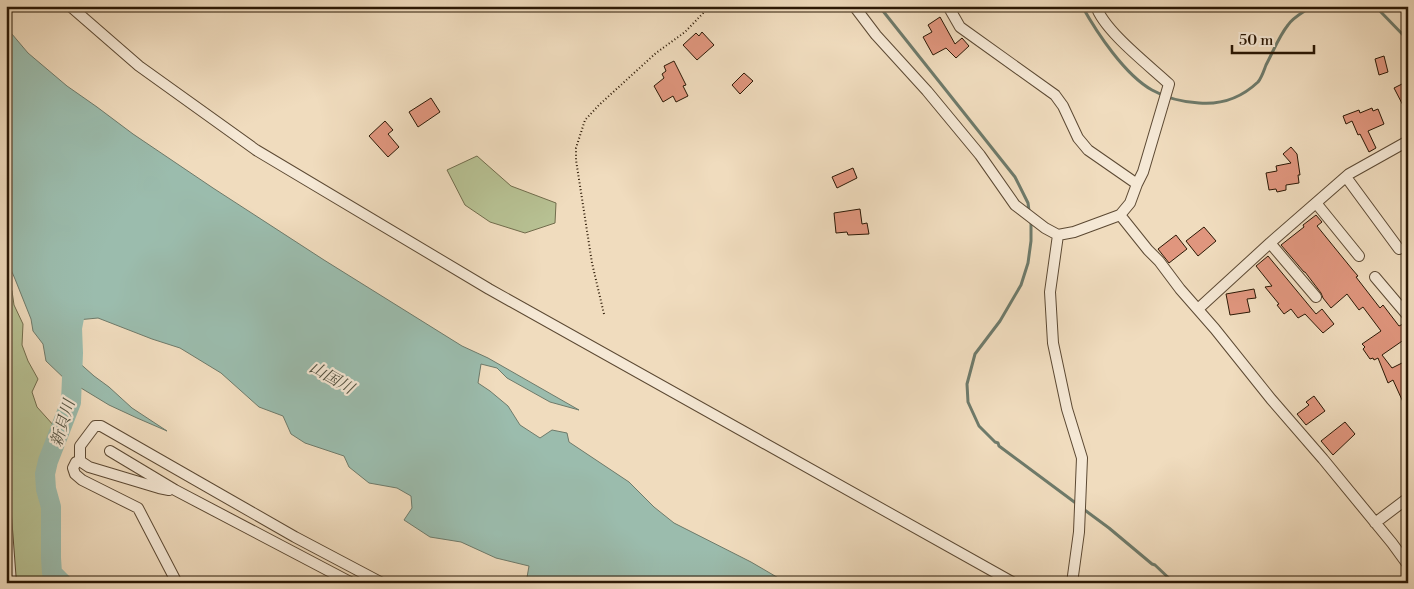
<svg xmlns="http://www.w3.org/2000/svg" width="1414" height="589" viewBox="0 0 1414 589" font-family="'Libre Bodoni','Noto Serif JP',serif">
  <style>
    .green { fill: #b7c193; stroke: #716c4c }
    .water { fill: #9bbcad; stroke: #6e7a6a }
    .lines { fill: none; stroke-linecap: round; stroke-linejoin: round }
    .stream { stroke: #6e7a6a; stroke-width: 3 }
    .river { stroke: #9bbcad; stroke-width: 20 }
    .building { fill: #e0967e; stroke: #2b1805 }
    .minor-casing { stroke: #5c4933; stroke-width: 12 }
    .path { stroke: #2b1805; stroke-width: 2; stroke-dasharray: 1 2.5; stroke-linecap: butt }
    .minor { stroke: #f5e8d5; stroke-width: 10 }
    .labels { text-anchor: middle; stroke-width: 4.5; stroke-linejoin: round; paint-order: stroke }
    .water-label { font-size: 16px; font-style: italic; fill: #525140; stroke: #f5e8d5 }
  </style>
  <rect width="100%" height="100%" fill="#f0dcbe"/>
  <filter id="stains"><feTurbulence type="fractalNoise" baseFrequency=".004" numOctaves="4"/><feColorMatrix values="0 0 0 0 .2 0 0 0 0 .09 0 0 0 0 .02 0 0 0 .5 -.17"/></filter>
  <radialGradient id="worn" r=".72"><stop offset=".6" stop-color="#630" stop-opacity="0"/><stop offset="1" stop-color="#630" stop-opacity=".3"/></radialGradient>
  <path class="green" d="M477 156 511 186 556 203 555 223 525 233 490 222 465 205 447 170Z
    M6 280 12 291 14 305 23 324 22 345 28 361 38 379 32 392 37 407 55 427 58 443 51 455 42 462 40 478 46 503 48 583H15L6 523 11 514 6 495V480L9 471 6 460V440L10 436 6 431Z"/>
  <path class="water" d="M6 27 28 53 67 86 97 107 133 134 213 188 324 260 462 346 488 358 579 410 550 402 507 378 497 368 481 364 478 383 490 391 508 406 520 425 540 438 552 430 567 433 569 442 629 482 654 507 674 523 751 562 787 583H526L529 566 496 558 461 542 430 537 404 520 412 508 411 496 397 488 369 483 349 467 344 456 305 443 291 434 283 416 259 407 221 373 180 348 152 339 98 318 77 320 66 327 80 351 65 346 76 360 94 376 109 387 132 408 167 431 137 418 109 405 81 388 70 413 65 411 68 382 46 361 43 344 33 331 31 319 15 279 9 265 6 263Z"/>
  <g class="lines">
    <path class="stream" d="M879 6 1015 177 1028 203 1029 211
      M1082 6C1097 33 1125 75 1152 90 1166 98 1183 102 1199 103 1222 105 1241 98 1258 82 1262 77 1264 70 1266 65 1273 52 1279 36 1288 25 1293 17 1304 12 1312 6
      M1372 6 1377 8 1408 40
      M1031 220V241L1028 263 1021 285 1000 321 975 354 967 384 968 402 979 426 995 442 998 443 999 446 1077 504
      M1082 508 1109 528 1152 564 1155 565 1174 583"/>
    <path class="river" d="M62 583 52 573 51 558V507L46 489 45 474 48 461 71 402 73 353 72 328 78 297"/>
  </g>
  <path class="building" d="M940 17 955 44 962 38 969 46 956 58 946 48 933 55 923 37 932 32 928 25Z
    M702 32 714 45 697 60 683 45 696 33 699 36Z
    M1384 56 1388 72 1379 75 1375 59Z
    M674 61 686 85 683 86 688 96 676 102 673 96 663 102 654 86 664 78 662 74 666 71 664 66Z
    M744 73 753 81 740 94 732 85Z
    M1408 81V115L1394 88Z
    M431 98 440 112 418 127 409 112Z
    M1372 108 1373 111 1378 109 1384 124 1368 131 1376 148 1369 152 1360 134 1358 135 1352 121 1346 124 1343 116 1359 110 1360 113Z
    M385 121 393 130 388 134 399 147 388 157 369 136Z
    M1291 147 1297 154 1300 175H1298L1299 183 1286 185V190L1277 192 1276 189 1269 190 1266 173 1277 171 1276 166 1291 163 1283 154Z
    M853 168 857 178 837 188 832 177Z
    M860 209 862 224 867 223 869 234 848 235 847 232 836 233 834 213Z
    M1316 215 1322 222 1317 226 1352 269 1358 276 1356 277 1380 308 1383 305 1399 326 1403 324 1408 331V337L1382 355 1392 368 1408 360V413L1393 380 1388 383 1378 358 1374 360 1373 358 1370 359 1363 349 1365 347 1362 344 1381 331 1363 307 1359 310 1347 294 1331 308 1323 298 1321 293 1305 272H1304L1281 245 1304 227 1303 225Z
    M1204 227 1216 241 1198 256 1186 241Z
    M1176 235 1187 249 1169 263 1158 249Z
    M1268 256 1316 314 1322 309 1334 324 1323 333 1305 314 1298 318 1291 309 1284 314 1277 305 1279 304 1265 287 1272 286 1256 266Z
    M1254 289 1256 298 1247 299 1250 312 1230 315 1226 294Z
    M1314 396 1325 411 1306 425 1297 414 1309 405 1306 402Z
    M1345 422 1355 434 1333 455 1321 441Z"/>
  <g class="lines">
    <defs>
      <path id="minor" d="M70 6 139 66 256 150 489 289 1014 583
        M854 6 876 35 927 91 980 155 1015 205 1045 228 1058 235 1074 232 1120 215 1130 203 1137 184 1088 150 1078 138 1063 106 1055 95 960 27 948 6
        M1096 6C1104 31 1150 66 1169 84L1143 172 1137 184
        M1346 177 1399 249
        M1316 203 1359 256
        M1120 215 1148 250 1159 261 1180 289 1215 329 1271 399 1323 459 1392 543 1408 565
        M1058 235 1050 292 1053 343 1067 409 1082 458 1079 532 1072 583
        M1270 243 1316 297
        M1375 277 1408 316
        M1198 309 1270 243 1349 174 1408 141
        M110 451 175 490 352 583
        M80 461 89 467 159 488 169 490
        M6 516 11 583
        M1375 523 1408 498
        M177 583 138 508 82 480 75 474 73 468 76 462 80 461V446L95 426H101L295 537 382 583"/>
    </defs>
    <use href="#minor" class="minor-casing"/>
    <path class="path" d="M604 314 592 263 576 160V148L585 120 599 105 656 53 685 32 710 6"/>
    <use href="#minor" class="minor"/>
  </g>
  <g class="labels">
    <g class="water-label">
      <text transform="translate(332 377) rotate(30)" y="6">山国川</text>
      <text transform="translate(62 423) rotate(-73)" y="6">新貝川</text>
    </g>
  </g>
  <rect width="1414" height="589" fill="none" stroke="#f0dcbe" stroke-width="25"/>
  <rect x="8" y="8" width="1399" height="574" fill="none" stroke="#2b1805" stroke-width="2.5"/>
  <rect x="12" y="12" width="1389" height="564" fill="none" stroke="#2b1805"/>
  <path d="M1232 45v8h82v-8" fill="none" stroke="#2b1805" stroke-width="2.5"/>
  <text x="1239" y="45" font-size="15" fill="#2b1805" stroke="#f5e8d5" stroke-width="4" paint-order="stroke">50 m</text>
  <rect width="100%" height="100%" filter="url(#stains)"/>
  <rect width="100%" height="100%" fill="url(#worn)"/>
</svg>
